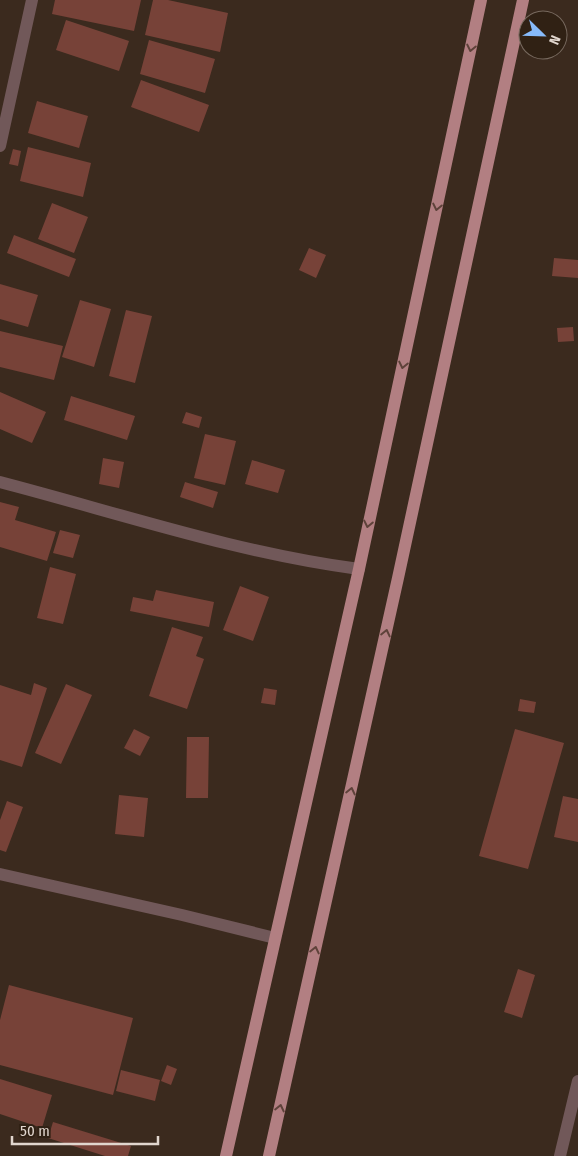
<svg xmlns="http://www.w3.org/2000/svg" width="578" height="1156" viewBox="0 0 578 1156" font-family="'Fira Sans Condensed',sans-serif">
  <style>
    .building { fill: #774238 }
    .lines { fill: none; stroke-linecap: round; stroke-linejoin: round }
    .minor { stroke: #715859; stroke-width: 12 }
    .major { stroke: #b27f82; stroke-width: 12 }
    .oneway { stroke: #5e423a }
  </style>
  <rect width="100%" height="100%" fill="#3b2a1e"/>
  <path class="building" d="M55 0H141L134 31 52 14Z
    M153 0H168L228 13 220 52 145 35Z
    M66 20 129 41 119 71 56 50Z
    M149 40 215 59 205 93 140 74Z
    M141 80 209 105 199 132 131 107Z
    M37 101 88 116 79 148 28 133Z
    M28 147 91 163 83 197 20 181Z
    M13 149 21 151 18 166 9 164Z
    M52 203 88 217 74 253 38 239Z
    M14 235 76 259 69 277 7 253Z
    M309 248 326 255 316 278 299 270Z
    M554 258 578 260V278L552 276Z
    M0 284 38 295 28 327 0 319Z
    M80 300 111 309 94 367 62 357Z
    M126 310 152 316 135 383 109 376Z
    M573 327 574 341 558 342 557 328Z
    M0 331 63 346 54 380 0 367Z
    M0 392 46 412 32 443 0 429Z
    M71 396 135 416 127 440 64 420Z
    M186 412 202 417 199 428 182 423Z
    M205 434 236 441 225 485 194 478Z
    M103 458 124 462 119 488 99 484Z
    M252 460 285 470 278 493 245 484Z
    M185 482 218 492 213 508 180 497Z
    M0 502 19 507 15 520 56 532 47 561 0 547Z
    M60 530 80 535 73 558 53 553Z
    M50 567 76 574 63 624 37 618Z
    M240 586 269 597 253 641 223 630Z
    M156 590 214 602 209 627 130 611 133 597 153 601Z
    M172 627 203 637 196 656 204 659 187 709 149 696Z
    M34 683 47 688 22 767 0 760V685L31 695Z
    M66 684 92 695 61 764 35 753Z
    M264 688 277 690 275 705 261 703Z
    M520 699 536 702 534 713 518 711Z
    M134 729 150 737 140 756 124 748Z
    M515 729 564 743 528 869 479 856Z
    M187 737H209L208 798H186Z
    M119 795 148 798 144 837 115 834Z
    M563 796 578 799V842L554 837Z
    M7 801 23 807 6 852 0 850V820Z
    M518 969 535 975 522 1018 504 1012Z
    M9 985 133 1018 113 1095 0 1065V1020Z
    M167 1065 177 1069 171 1085 161 1081Z
    M121 1070 160 1080 155 1101 116 1091Z
    M0 1079 52 1095 42 1128 0 1114Z
    M53 1122 131 1146 128 1156H105L48 1138Z"/>
  <g class="lines">
    <path class="minor" d="M0 146 32 0
      M0 482C119 513 237 553 359 569
      M0 874 182 915 275 938
      M560 1156 578 1081"/>
    <path class="major" d="M226 1156 359 569 481 0
      M269 1156 398 578 523 0"/>
  </g>
  <defs><path id="oneway-chevron" d="M-2-3.5L2.5 0L-2 3.5" fill="none" stroke-width="1.6" stroke-linecap="round" stroke-linejoin="round" transform="scale(1.25)"/></defs>
  <g class="oneway">
    <use href="#oneway-chevron" transform="translate(471 48) rotate(102)"/>
    <use href="#oneway-chevron" transform="translate(437 207) rotate(102)"/>
    <use href="#oneway-chevron" transform="translate(403 365) rotate(102)"/>
    <use href="#oneway-chevron" transform="translate(368 524) rotate(102)"/>
    <use href="#oneway-chevron" transform="translate(386 633) rotate(-77)"/>
    <use href="#oneway-chevron" transform="translate(351 791) rotate(-77)"/>
    <use href="#oneway-chevron" transform="translate(315 950) rotate(-77)"/>
    <use href="#oneway-chevron" transform="translate(280 1108) rotate(-77)"/>
  </g>
  <g transform="translate(543 35) rotate(113)"><circle r="24" fill="#302114" stroke="#77695e"/>
  <path d="M0-4L9 19L0 12L-9 19Z" fill="#87bbfb"/>
  <text y="-8" font-size="14" font-weight="bold" text-anchor="middle" fill="#e1d6ce">N</text>
  </g>
  <path d="M12 1136v8h146v-8" fill="none" stroke="#e1d6ce" stroke-width="2.5"/>
  <text x="20" y="1136" font-size="15" fill="#e1d6ce" stroke="#302114" stroke-width="4" paint-order="stroke">50 m</text>
</svg>
